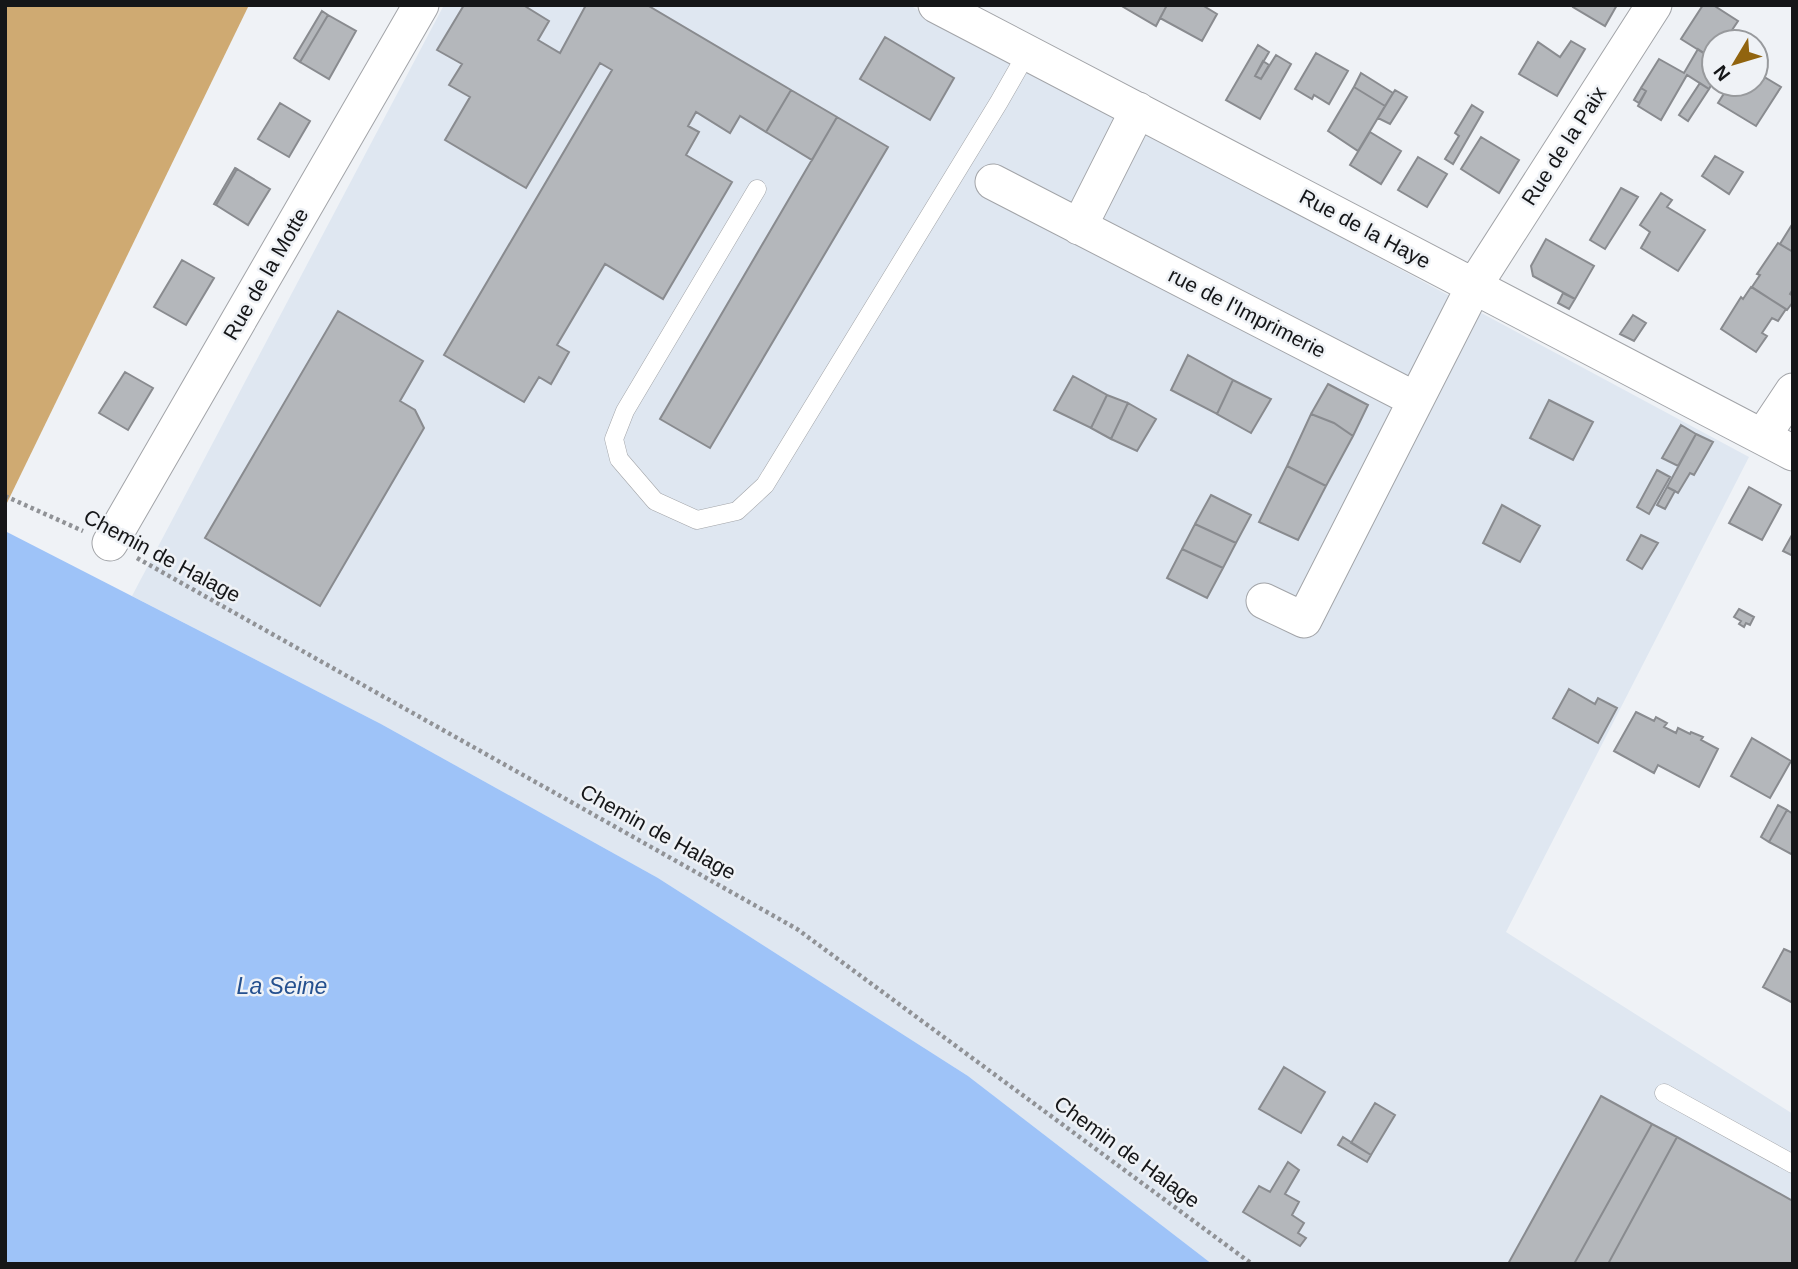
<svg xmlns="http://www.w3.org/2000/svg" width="1798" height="1269" viewBox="0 0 1798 1269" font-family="Helvetica,sans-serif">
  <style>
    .built { fill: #dfe7f1 }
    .forest { fill: #cfaa72 }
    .water { fill: #9ec3f8 }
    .building { fill: #b4b7bb; stroke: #898b8f; stroke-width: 2 }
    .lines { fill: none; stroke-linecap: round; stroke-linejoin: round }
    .lane-casing { stroke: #a2a4a8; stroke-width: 19 }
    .street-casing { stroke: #a2a4a8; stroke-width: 37 }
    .path { stroke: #909296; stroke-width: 4.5; stroke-dasharray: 3.5 3.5; stroke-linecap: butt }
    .lane { stroke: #fff; stroke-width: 18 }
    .street { stroke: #fff; stroke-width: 35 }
    .labels { text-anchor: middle; stroke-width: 5; stroke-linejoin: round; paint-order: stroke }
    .street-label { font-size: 21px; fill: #151618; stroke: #eff2f6 }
    .water-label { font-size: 23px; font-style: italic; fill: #24508f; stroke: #eff2f6 }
  </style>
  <rect width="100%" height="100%" fill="#eff2f6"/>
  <path class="built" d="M444 5H909L1749 457 1506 932 1793 1114V1264H1212L968 1076 658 878 381 724 132 596Z"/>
  <path class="forest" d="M5 5H249L5 507Z"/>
  <path class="water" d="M5 531 381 724 658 878 968 1076 1212 1264H5Z"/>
  <path class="building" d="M464 5H523L549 21 538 40 560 53 586 5H647L791 90 766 132 740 116 730 133 696 112 688 126 699 132 686 155 732 182 663 299 605 264 557 345 569 352 551 384 539 377 524 402 444 355 612 70 600 63 526 188 445 140 470 97 449 85 462 64 437 50Z
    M1120 5H1167L1156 26Z
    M1167 5H1202L1217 14 1202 41 1160 18Z
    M1574 5H1617L1605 26 1573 7Z
    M1703 5H1713L1738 21 1724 42H1714L1713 59 1681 39Z
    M322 11 328 15 300 62 294 58Z
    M328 15 356 31 329 79 300 62Z
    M885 37 954 78 930 120 860 79Z
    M1571 41 1585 49 1557 96 1519 74 1538 42 1560 57Z
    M1258 45 1269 52 1255 76 1261 79 1276 55 1291 64 1260 119 1226 100Z
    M1698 49 1714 60V80L1709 89 1687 75 1661 120 1638 106 1646 91 1641 88 1659 59 1684 73Z
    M1316 53 1348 71 1329 104 1314 95 1312 99 1295 89Z
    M1263 61 1269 65 1261 79 1255 76Z
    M1756 72 1781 87 1756 126 1718 103 1730 84H1756Z
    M1361 73 1393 93 1385 106 1354 87Z
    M1700 83 1709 89 1688 121 1679 115Z
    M1354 87 1385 106 1358 151 1328 131Z
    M1641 88 1646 91 1639 103 1634 100Z
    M791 90 837 117 812 160 766 132Z
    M1395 90 1407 97 1390 124 1378 118Z
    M280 103 310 121 289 157 258 139Z
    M1472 105 1483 112 1453 164 1445 159 1459 136 1455 133Z
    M837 117 888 147 710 448 660 419Z
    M1370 132 1401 151 1381 184 1350 165Z
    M1481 137 1519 160 1499 193 1461 169Z
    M1715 156 1743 172 1729 194 1702 176Z
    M1418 157 1447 174 1427 207 1398 190Z
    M235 168 237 169 216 205 214 204Z
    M237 169 270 189 248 225 216 205Z
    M1621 188 1638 197 1605 249 1590 240Z
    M1661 193 1672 200 1667 207 1705 230 1678 271 1641 248 1650 232 1640 225Z
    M1793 223V252L1780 244Z
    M1546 239 1594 266 1575 299 1533 276 1531 266Z
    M1778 243 1793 252V289L1790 294 1793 296V302L1787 310 1752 287 1760 275 1757 274Z
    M182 260 214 278 186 325 154 307Z
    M1751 287 1786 309 1778 321 1772 318 1762 333 1767 336 1756 352 1721 329 1741 297 1743 299Z
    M1563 293 1575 299 1569 309 1558 303Z
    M338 311 423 361 400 401 415 410 424 428 320 606 205 538Z
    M1633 315 1646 323 1634 341 1620 334Z
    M1188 355 1233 380 1217 414 1171 390Z
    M125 372 153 388 128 430 99 413Z
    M1073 376 1107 395 1091 428 1054 410Z
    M1233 380 1271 399 1251 433 1217 414Z
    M1328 384 1368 405 1353 436 1334 423 1311 414Z
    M1107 395 1128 403 1111 439 1091 428Z
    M1549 400 1593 422 1573 460 1530 438Z
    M1128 403 1156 419 1137 451 1111 439Z
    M1311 414 1334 423 1353 436 1326 486 1287 466Z
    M1681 425 1696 434 1678 466 1662 458Z
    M1696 434 1713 442 1694 475 1690 473 1678 493 1667 487Z
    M1287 466 1326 486 1298 540 1259 522Z
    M1657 470 1670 477 1649 514 1637 507Z
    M1667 487 1675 491 1665 509 1657 505Z
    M1749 487 1781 505 1762 540 1729 523Z
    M1211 495 1251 515 1236 543 1195 524Z
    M1502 505 1540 526 1520 562 1483 543Z
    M1195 524 1236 543 1223 568 1182 549Z
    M1793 533V556L1783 551Z
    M1641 535 1658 543 1642 569 1627 560Z
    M1182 549 1223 568 1207 598 1167 578Z
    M1739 609 1754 617 1750 625 1746 623 1744 627 1739 624 1741 621 1734 617Z
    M1569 689 1595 704 1598 698 1617 708 1598 743 1553 718Z
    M1636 712 1654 721 1656 717 1667 723 1664 727 1676 733 1678 728 1690 734 1691 732 1703 737 1701 740 1718 749 1699 787 1658 765 1654 773 1614 751Z
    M1752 738 1791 761 1770 798 1731 776Z
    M1778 805 1787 810 1769 842 1761 837Z
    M1787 810 1793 814V855L1769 842Z
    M1784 949 1793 953V1003L1763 987Z
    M1284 1067 1325 1092 1301 1133 1259 1109Z
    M1601 1096 1652 1124 1574 1264H1508Z
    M1375 1103 1395 1115 1371 1155 1351 1143Z
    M1652 1124 1677 1137 1608 1264H1574Z
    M1343 1137 1371 1155 1367 1162 1338 1145Z
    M1677 1137 1793 1201V1264H1608Z
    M1288 1162 1299 1170 1285 1194 1299 1202 1292 1215 1304 1223 1298 1233 1306 1238 1300 1246 1243 1212 1259 1186 1270 1192Z"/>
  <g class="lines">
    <defs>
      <path id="lane" d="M757 189 625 411 614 439 619 459 655 501 697 520 737 511 765 485 999 102 1027 53
        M1664 1093 1793 1164"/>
      <path id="street" d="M936 5 1793 453
        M993 182 1416 400
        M1079 227 1138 110
        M1763 436 1793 391
        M110 543 421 5
        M1264 601 1304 620 1474 286 1654 5"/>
    </defs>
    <use href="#lane" class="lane-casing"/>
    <use href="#street" class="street-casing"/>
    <path class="path" d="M5 496 83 531
      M137 558 797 929 1252 1264"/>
    <use href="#lane" class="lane"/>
    <use href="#street" class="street"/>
  </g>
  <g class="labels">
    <g class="street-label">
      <text transform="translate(1564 146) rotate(-57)" y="7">Rue de la Paix</text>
      <text transform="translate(1365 229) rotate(28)" y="7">Rue de la Haye</text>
      <text transform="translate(266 274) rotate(-60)" y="7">Rue de la Motte</text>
      <text transform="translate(1247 313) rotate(27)" y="7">rue de l'Imprimerie</text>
      <text transform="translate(162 556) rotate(28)" y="7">Chemin de Halage</text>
      <text transform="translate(658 832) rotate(29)" y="7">Chemin de Halage</text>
      <text transform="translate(1127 1152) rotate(36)" y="7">Chemin de Halage</text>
    </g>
    <g class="water-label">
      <text x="282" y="994">La Seine</text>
    </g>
  </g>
  <rect width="1798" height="1269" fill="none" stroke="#151618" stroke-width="14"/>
  <g transform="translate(1735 63) rotate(232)"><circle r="33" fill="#eff2f6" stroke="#989a9d" stroke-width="2"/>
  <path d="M0-5L12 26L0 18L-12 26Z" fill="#91640f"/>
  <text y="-10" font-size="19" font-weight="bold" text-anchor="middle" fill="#151618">N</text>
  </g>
</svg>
